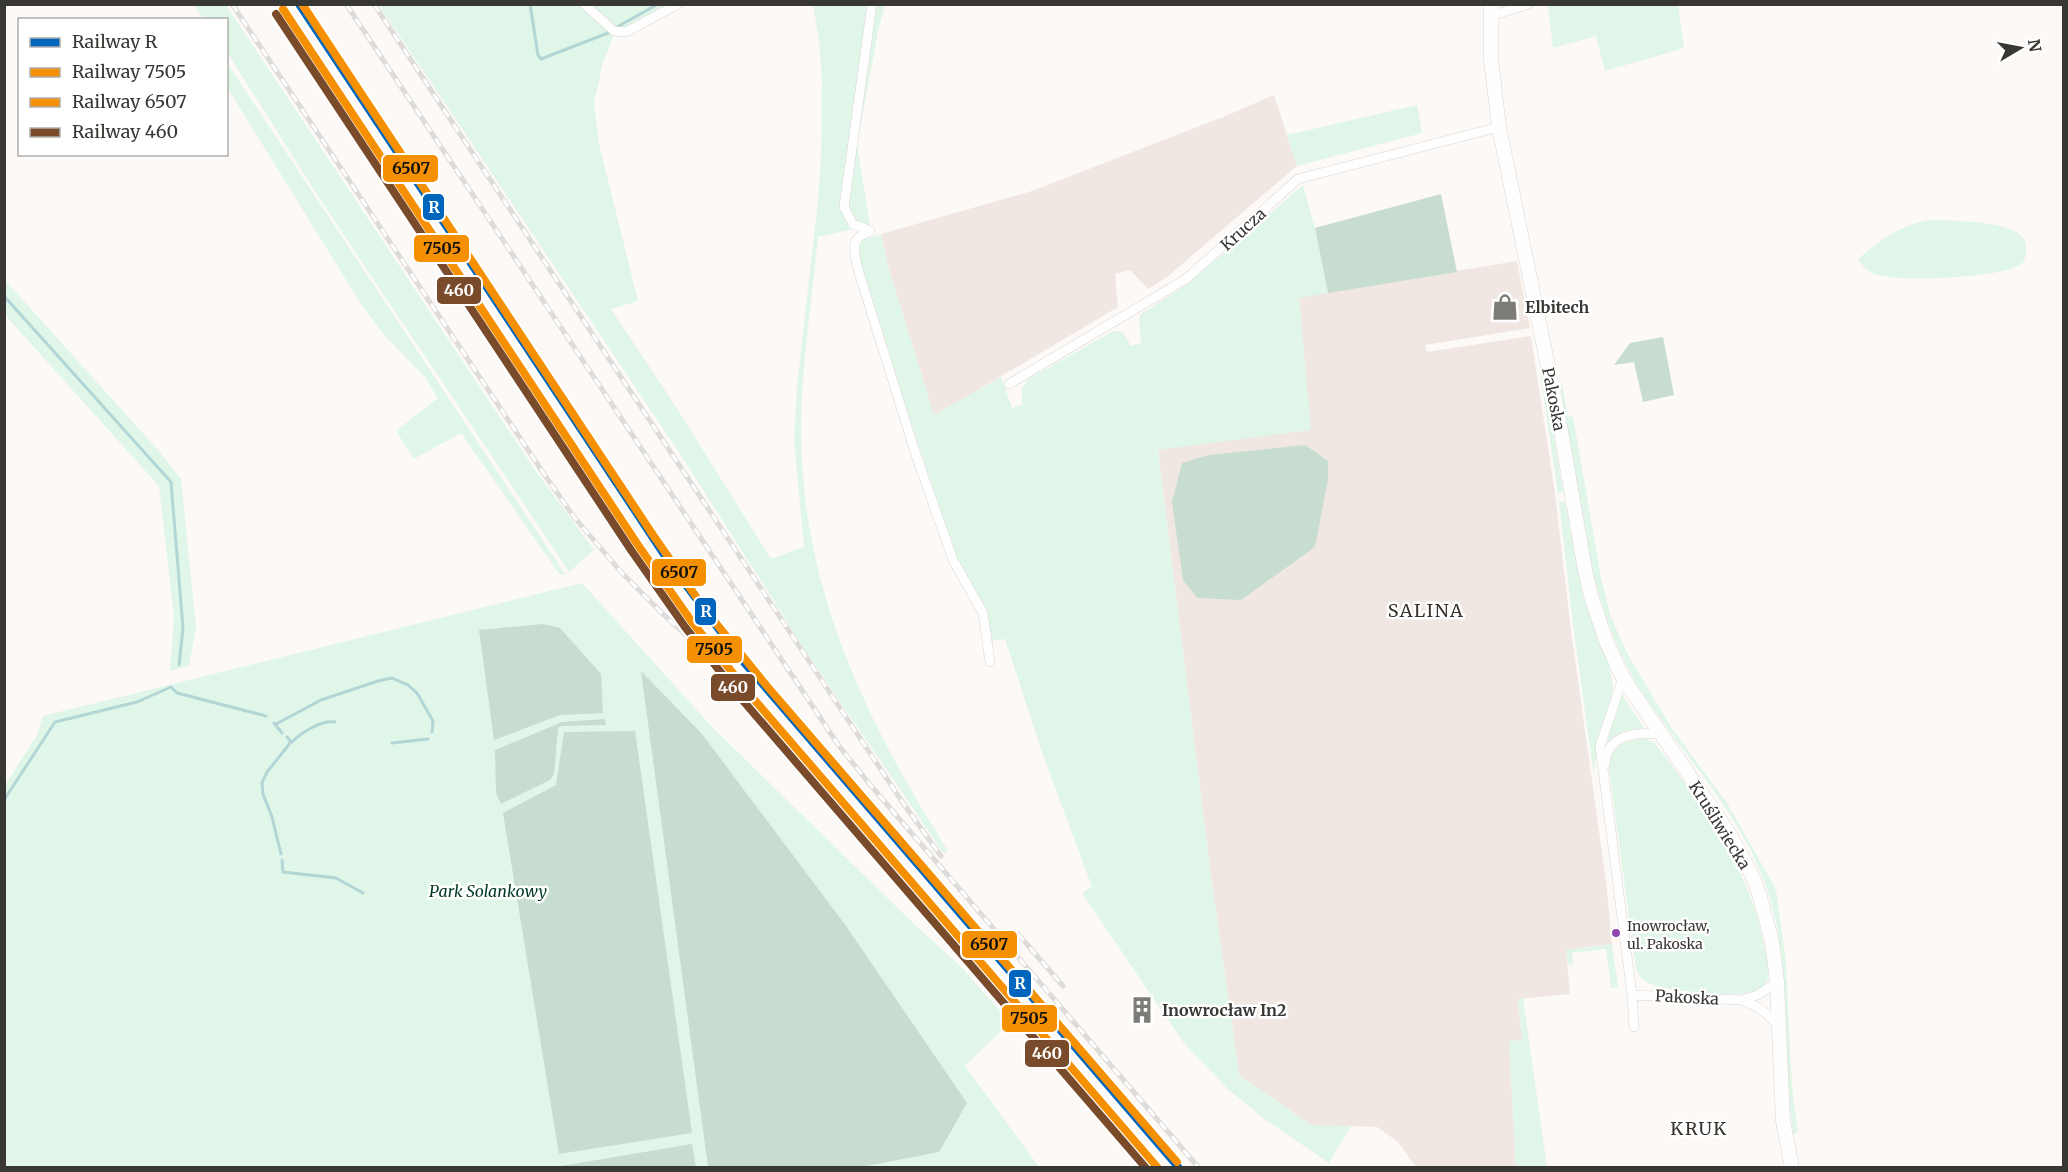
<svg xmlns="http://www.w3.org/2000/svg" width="2068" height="1172" viewBox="0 0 2068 1172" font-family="Merriweather,serif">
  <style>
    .industrial { fill: #f0e7e3 }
    .green { fill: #e0f6e8 }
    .forest { fill: #c7ddcf }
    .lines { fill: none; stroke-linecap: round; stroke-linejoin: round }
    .stream { stroke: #b2d5d6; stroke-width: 3 }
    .minor-casing { stroke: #d9d7d4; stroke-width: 10 }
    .secondary-casing { stroke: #d9d7d4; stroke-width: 15 }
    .minor { stroke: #fffefe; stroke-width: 9 }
    .secondary { stroke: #fffefe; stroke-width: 14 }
    .rail-casing { stroke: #dddcdb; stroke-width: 5 }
    .rail { stroke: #fff; stroke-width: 3; stroke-dasharray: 9; stroke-linecap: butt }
    .rail-1-casing { stroke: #fff; stroke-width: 12 }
    .rail-2-casing { stroke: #fff; stroke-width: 12 }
    .rail-3-casing { stroke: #fff; stroke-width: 12 }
    .rail-4-casing { stroke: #fff; stroke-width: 12 }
    .rail-1 { stroke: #0065bd; stroke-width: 8 }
    .rail-2 { stroke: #f59003; stroke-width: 8 }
    .rail-3 { stroke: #f59003; stroke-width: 8 }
    .rail-4 { stroke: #7a4b2a; stroke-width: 8 }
    .bus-dot { fill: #8e44ad; stroke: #fff; stroke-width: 2 }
    .labels { text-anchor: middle; stroke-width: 5; stroke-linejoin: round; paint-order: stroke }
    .bus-label { font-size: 14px; fill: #393733; stroke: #fff; text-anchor: start }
    .street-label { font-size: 16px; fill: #393733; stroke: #fff }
    .poi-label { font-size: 16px; font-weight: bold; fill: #393733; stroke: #fff; text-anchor: start }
    .park-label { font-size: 16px; font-style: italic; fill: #003822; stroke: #fff }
    .neighbourhood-label { font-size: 18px; letter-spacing: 1.5px; fill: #38332c; stroke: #fff }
    .line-badge { stroke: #fff; stroke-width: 2 }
    .badge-label { font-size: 16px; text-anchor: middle; font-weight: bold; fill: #fff }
    .pale-badge-label { font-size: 16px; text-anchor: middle; font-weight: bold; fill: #111 }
  </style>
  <rect width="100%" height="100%" fill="#fcf9f6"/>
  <path class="industrial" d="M1274 95 1297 166 1167 277 1148 289 1130 270 1115 274 1118 307 934 416 888 266 881 234 1032 191 1228 115Z
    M1517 261 1530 328 1425 345 1427 352 1531 336 1555 493 1571 631 1606 881 1612 944 1566 950 1570 994 1518 999 1522 1040 1509 1042 1516 1167H1416L1398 1142 1377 1127 1311 1125 1239 1075 1209 861 1158 450 1305 366 1299 297Z"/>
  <path class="green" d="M194 5H226L535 470 594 550 569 572 316 193 227 52 226 20 204 19Z
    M379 5H579L614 35 603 62 594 103 599 144 638 301 611 309 676 407 771 559 804 547 794 441 797 386 818 201 821 156 822 80 819 41 813 5H885L878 31 857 145 870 225 818 237C812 301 801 367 801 432 802 590 866 721 948 851L944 854 807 653 682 457Z
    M589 5H669L625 28 613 26Z
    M1548 5H1678L1684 48 1605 71 1596 36 1553 48Z
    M227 63 565 574 560 575 461 433 414 459 396 431 438 398 425 377 384 335 361 304 227 87Z
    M1417 105 1422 133 1297 166 1287 135Z
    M1303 185 1315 228 1328 293 1299 298 1311 430 1158 450 1209 861 1239 1075 1311 1125 1351 1126 1329 1163 1263 1118 1228 1089 1183 1042 1082 893 1092 887 1043 755 1005 639 992 641 986 612 960 566 917 441 860 264 858 252 862 240 881 234 888 266 934 415 1001 377 1012 408 1022 405V390L1027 380 1113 331 1122 332 1128 340 1130 346 1141 343 1139 320 1141 314 1189 283Z
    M1931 220C1952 221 2013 220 2024 239 2028 246 2026 254 2024 262 2020 265 2016 267 2011 269 1985 277 1900 283 1875 274 1867 271 1862 266 1858 259 1881 240 1902 224 1931 220Z
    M4 279 158 450 181 479 196 627 189 666 170 671 174 616 159 486 5 315Z
    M1543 371 1563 492 1558 494 1540 372Z
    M1562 382 1568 417 1573 416 1601 578 1611 617 1627 653 1671 727 1727 803 1776 889 1786 963 1792 1087 1798 1133 1793 1134C1789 1104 1787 1074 1786 1044 1784 990 1784 934 1765 883 1744 825 1702 776 1666 726 1656 711 1644 697 1635 681 1584 592 1578 484 1560 384Z
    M1565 501 1583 597 1608 662 1613 684 1612 702 1597 745 1594 775 1574 632 1559 502Z
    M582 583 713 728 911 921 961 967 1010 1022 965 1066 1039 1167H5L4 787 37 735 43 716Z
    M1622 695 1644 728C1628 729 1620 733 1609 743L1606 739Z
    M1643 738 1654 742C1701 804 1750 868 1764 945 1766 955 1770 967 1768 977 1767 985 1760 989 1753 992 1737 997 1669 991 1653 985 1645 982 1640 977 1636 970L1609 768C1610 747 1625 740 1643 738Z
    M1612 944 1618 987 1611 988 1606 949 1572 953 1573 964 1568 965 1566 950Z
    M1523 998 1547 1167H1516L1509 1041 1522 1040 1518 999Z"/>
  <path class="forest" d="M1441 194 1457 272 1328 293 1315 228Z
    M1663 337 1674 395 1643 402 1634 362 1614 365 1630 343Z
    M1305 445 1328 461V480L1315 547 1241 600 1197 598 1183 580 1172 502 1182 463 1209 455Z
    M543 624 560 628 601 674 603 713 560 715 494 740 479 630Z
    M641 671 702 734 846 926 967 1103 939 1152 862 1167H708Z
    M605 719 606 725 561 726 558 728 554 774 550 780 501 804 496 793 495 750 562 722Z
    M635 731 692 1133 559 1154 503 813 556 785 564 732Z
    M692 1144 696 1167H561V1166Z"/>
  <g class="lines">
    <path class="stream" d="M530 4 538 55 541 59 608 33
      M617 27 658 4
      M4 296 171 482 183 628 179 665
      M274 723 282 733
      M276 724 321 700 378 681 392 678 408 685 417 693 433 721 432 732
      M292 742C302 732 321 720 335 722
      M392 743 428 739
      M4 800 55 722 137 702 171 687 177 693 266 716
      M281 854 272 817 263 794 262 783 267 772 291 742 287 737
      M282 860 283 872 336 878 363 893"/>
    <defs>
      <path id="minor" d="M584 4 614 31 626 32 678 4
        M872 4 844 207 853 224 870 231C850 239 854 247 857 266L915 452 953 560 983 613 990 662
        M1490 16 1529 4
        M1009 384 1186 279 1298 179 1499 127
        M1623 678 1600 746 1632 995 1634 1027
        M1605 765C1606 734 1636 732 1660 734
        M1632 995 1741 1000C1758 1006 1768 1013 1779 1027
        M1741 1000 1758 995 1777 982"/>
      <path id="secondary" d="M1491 4V59L1499 127 1559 420 1585 570 1591 596 1606 641 1623 678 1730 835 1751 873 1759 893 1772 942 1777 982 1783 1121 1792 1168"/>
    </defs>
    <use href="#minor" class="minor-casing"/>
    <use href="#secondary" class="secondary-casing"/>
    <use href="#minor" class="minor"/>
    <use href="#secondary" class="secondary"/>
    <defs>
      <path id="rail" d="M232 4 544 474 574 517 621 572 664 615 760 704 1159 1168
        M346 4 839 746 872 787 1199 1168
        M374 4 903 803 941 856
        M1018 934 1063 986"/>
    </defs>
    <use href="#rail" class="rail-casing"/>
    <use href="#rail" class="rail"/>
    <defs>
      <path id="rail-1" d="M299 4 669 562 741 659 1179 1168"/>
      <path id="rail-2" d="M283 9 638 545 692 622 752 697 1158 1168"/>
      <path id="rail-3" d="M302 4 653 535 706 611 766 685 1177 1162"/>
      <path id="rail-4" d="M276 14 631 550 685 627 745 703 1146 1168"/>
    </defs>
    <use href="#rail-1" class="rail-1-casing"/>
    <use href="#rail-2" class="rail-2-casing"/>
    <use href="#rail-3" class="rail-3-casing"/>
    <use href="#rail-4" class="rail-4-casing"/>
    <use href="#rail-1" class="rail-1"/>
    <use href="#rail-2" class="rail-2"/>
    <use href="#rail-3" class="rail-3"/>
    <use href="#rail-4" class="rail-4"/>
  </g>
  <defs>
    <symbol id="shop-bare" viewBox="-9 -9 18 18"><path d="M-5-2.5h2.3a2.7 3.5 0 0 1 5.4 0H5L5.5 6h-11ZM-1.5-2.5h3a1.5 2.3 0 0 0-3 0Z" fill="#7d7b77" stroke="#fff" stroke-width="2.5" paint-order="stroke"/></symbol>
    <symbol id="building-bare" viewBox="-9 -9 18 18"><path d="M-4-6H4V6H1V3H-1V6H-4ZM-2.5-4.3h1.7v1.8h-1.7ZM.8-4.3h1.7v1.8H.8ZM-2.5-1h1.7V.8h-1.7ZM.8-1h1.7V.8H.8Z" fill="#7d7b77" stroke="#fff" stroke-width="2.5" paint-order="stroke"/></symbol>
  </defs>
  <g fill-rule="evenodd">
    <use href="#shop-bare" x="1486" y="288" width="38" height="38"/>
    <use href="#building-bare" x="1123" y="991" width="38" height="38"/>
  </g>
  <circle class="bus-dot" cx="1616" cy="933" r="5"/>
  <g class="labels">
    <g class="bus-label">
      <text x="1627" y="931">Inowrocław,<tspan x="1627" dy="18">ul. Pakoska</tspan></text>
    </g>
    <g class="street-label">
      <text transform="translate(1243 229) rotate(-42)" y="6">Krucza</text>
      <text transform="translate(1554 399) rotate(79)" y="6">Pakoska</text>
      <text transform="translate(1720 825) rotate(58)" y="6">Kruśliwiecka</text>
      <text transform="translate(1687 997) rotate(3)" y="6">Pakoska</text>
    </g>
    <g class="poi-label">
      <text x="1525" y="313">Elbitech</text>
      <text x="1162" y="1016">Inowrocław In2</text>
    </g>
    <g class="park-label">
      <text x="488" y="897">Park Solankowy</text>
    </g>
    <g class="neighbourhood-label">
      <text x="1426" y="617">SALINA</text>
      <text x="1699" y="1135">KRUK</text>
    </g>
  </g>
  <g class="line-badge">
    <rect x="382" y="154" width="57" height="29" rx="6" fill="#f59003"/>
    <rect x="422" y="193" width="23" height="28" rx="6" fill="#0065bd"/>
    <rect x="413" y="234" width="57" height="29" rx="6" fill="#f59003"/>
    <rect x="436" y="276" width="46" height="29" rx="6" fill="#7a4b2a"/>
    <rect x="651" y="558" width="56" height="29" rx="6" fill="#f59003"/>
    <rect x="694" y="597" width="23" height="29" rx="6" fill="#0065bd"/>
    <rect x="686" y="635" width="57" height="29" rx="6" fill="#f59003"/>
    <rect x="710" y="673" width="46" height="29" rx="6" fill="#7a4b2a"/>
    <rect x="961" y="930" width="57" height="29" rx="6" fill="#f59003"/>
    <rect x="1008" y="969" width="24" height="29" rx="6" fill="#0065bd"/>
    <rect x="1001" y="1004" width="57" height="29" rx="6" fill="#f59003"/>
    <rect x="1024" y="1039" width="46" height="29" rx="6" fill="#7a4b2a"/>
  </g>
  <g class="badge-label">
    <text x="434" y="213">R</text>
    <text x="459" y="296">460</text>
    <text x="706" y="617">R</text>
    <text x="733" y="693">460</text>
    <text x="1020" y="989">R</text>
    <text x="1047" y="1059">460</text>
  </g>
  <g class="pale-badge-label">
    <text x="411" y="174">6507</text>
    <text x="442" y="254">7505</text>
    <text x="679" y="578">6507</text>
    <text x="714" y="655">7505</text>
    <text x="989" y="950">6507</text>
    <text x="1029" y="1024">7505</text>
  </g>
  <rect width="2068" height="1172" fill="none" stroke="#393733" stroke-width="12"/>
  <rect x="18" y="18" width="210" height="138" fill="#ffffff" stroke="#b0afad" stroke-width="1.5"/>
  <rect x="30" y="38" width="30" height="9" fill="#0065bd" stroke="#b0afad" stroke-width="1.5"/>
  <text x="72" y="48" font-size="18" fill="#393733">Railway R</text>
  <rect x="30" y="68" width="30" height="9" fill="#f59003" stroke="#b0afad" stroke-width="1.5"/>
  <text x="72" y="78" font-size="18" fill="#393733">Railway 7505</text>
  <rect x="30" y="98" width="30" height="9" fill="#f59003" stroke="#b0afad" stroke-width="1.5"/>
  <text x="72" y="108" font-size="18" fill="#393733">Railway 6507</text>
  <rect x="30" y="128" width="30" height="9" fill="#7a4b2a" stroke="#b0afad" stroke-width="1.5"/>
  <text x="72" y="138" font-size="18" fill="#393733">Railway 460</text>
  <g transform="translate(2020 48) rotate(80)" stroke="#ffffff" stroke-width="4.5" paint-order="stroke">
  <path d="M0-4.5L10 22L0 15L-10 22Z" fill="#393733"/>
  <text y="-9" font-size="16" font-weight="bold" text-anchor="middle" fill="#393733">N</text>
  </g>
</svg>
